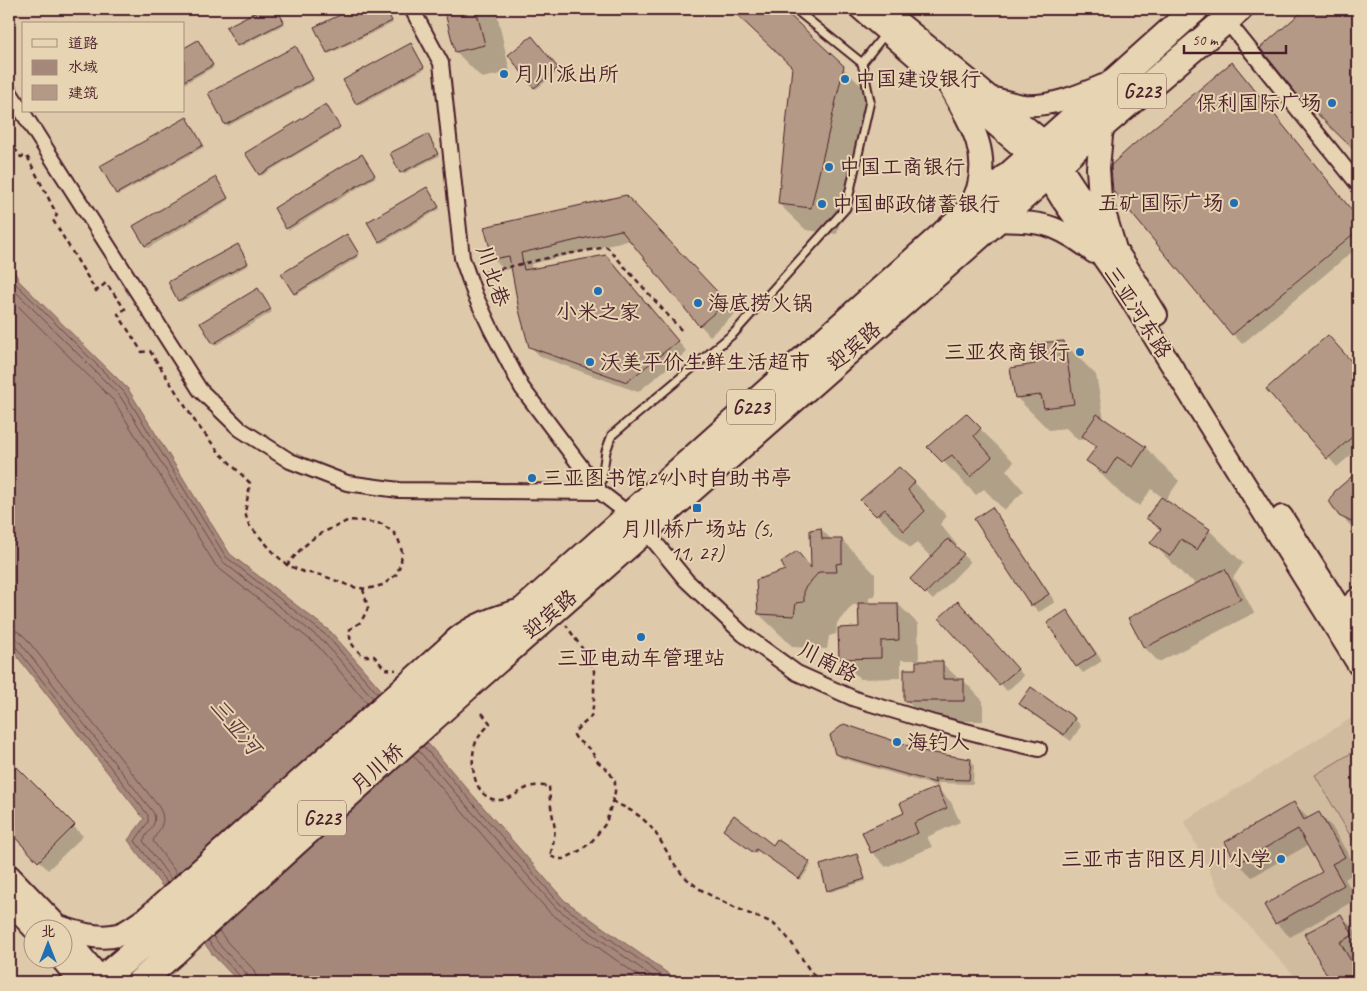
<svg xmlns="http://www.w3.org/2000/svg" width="1367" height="991" viewBox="0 0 1367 991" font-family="Caveat,'LXGW WenKai TC',sans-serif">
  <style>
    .built { fill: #d1bb9f }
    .green { fill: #c5ad95; stroke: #886660 }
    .water { fill: #a5887a; stroke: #815e5a }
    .shadow { fill: #0003 }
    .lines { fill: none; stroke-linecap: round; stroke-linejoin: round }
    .shore { stroke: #6e494b; stroke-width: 1 }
    .building { fill: #b49a86; stroke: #4a1f2b }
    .lane-casing { stroke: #4a1f2b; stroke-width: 11 }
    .street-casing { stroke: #4a1f2b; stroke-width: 18 }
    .secondary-casing { stroke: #4a1f2b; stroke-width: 24 }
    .primary-casing { stroke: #4a1f2b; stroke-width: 26 }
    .highway-casing { stroke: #4a1f2b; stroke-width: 30 }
    .path { stroke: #4a1f2b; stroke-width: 2.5; stroke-dasharray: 5 4; stroke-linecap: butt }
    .lane { stroke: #e7d4b2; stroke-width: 7 }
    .street { stroke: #e7d4b2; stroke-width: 14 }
    .secondary { stroke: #e7d4b2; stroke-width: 20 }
    .primary { stroke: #e7d4b2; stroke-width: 22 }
    .highway { stroke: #e7d4b2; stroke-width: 26 }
    .primary-bridge-casing { stroke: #4a1f2b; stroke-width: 26; stroke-linecap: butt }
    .highway-bridge-casing { stroke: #4a1f2b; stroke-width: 30; stroke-linecap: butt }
    .primary-bridge { stroke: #e7d4b2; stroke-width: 22 }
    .highway-bridge { stroke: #e7d4b2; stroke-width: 26 }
    .poi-dot { fill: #1f6fb2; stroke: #e7d4b2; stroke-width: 2 }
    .labels { text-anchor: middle; stroke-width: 4; stroke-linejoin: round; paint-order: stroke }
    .shield { fill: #e7d4b2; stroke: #795554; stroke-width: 1 }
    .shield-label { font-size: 20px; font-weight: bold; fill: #4a1f2b }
    .poi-label { font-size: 21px; fill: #4a1f2b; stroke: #e7d4b2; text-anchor: start }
    .street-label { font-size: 21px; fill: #4a1f2b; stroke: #e7d4b2 }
    .water-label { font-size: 22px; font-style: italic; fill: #61393f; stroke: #e7d4b2 }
  </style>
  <rect width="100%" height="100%" fill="#dec9aa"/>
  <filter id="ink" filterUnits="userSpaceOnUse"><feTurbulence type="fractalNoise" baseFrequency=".02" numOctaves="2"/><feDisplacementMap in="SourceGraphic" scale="10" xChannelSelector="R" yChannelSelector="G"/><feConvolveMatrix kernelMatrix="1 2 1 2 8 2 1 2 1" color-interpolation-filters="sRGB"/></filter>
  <g filter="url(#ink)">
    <path class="built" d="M1358 714V982H1300L1222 896 1184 821Z"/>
    <path class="green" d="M1358 749V849L1315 775Z"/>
    <path class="water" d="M9 260 19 281 128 389 230 554 331 632 564 900 680 982H239L213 955 128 840 144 819 9 646Z"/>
    <path class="shadow" d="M263 9H277L285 24 239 47 228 27Z
      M355 9H386L393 23 329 54 316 28Z
      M445 9H496L510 72 482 78 456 52Z
      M731 9H781L870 94 837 234 806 230 779 204 793 68Z
      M1307 9H1358V153L1297 92 1262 48Z
      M533 39 559 71 536 89 534 87Z
      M198 41 214 67 184 84V49Z
      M412 47 425 69 359 105 357 103Z
      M297 50 314 81 228 126 226 124Z
      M1241 73 1358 218V247L1242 344 1233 334 1114 190Z
      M327 108 340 129 261 176 260 174Z
      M189 121 204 147 118 195 117 194Z
      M430 138 439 156 403 174 401 172Z
      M363 158 376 177 289 230 287 228 275 208Z
      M217 181 229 200 148 248 146 246 135 226Z
      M428 190 440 209 382 243 369 223Z
      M637 207 736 313 710 336 700 325 631 240 531 264 532 270 606 256 617 267 687 352 638 392 541 357 530 346 512 268 505 270 494 259Z
      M346 236 359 257 296 295 295 294Z
      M239 247 249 265 181 302 179 301 170 283Z
      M260 292 272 312 216 345 202 323Z
      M1328 336 1358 369V449L1337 467 1268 389Z
      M1063 342 1096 375 1104 420 1146 448 1179 481 1165 501 1209 530 1243 563 1233 578 1239 584 1254 613 1159 662 1145 648 1130 619 1197 584 1185 576 1152 543 1161 531 1148 518 1162 497 1151 489 1140 506 1121 494 1088 461 1097 449 1088 439 1078 440 1066 428 1049 430 1016 397 1036 365Z
      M966 415 1014 462 1006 470 1024 491 1004 510 984 489 976 495 929 447Z
      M1358 473V529L1350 525 1340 515 1336 492Z
      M914 482 947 516 940 524 957 545 955 547 970 562 933 600 912 579 932 558 917 543 910 548 862 500Z
      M992 509 998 515 1055 602 1039 612 1032 605Z
      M821 529 832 540H842L875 574V596L869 597V604H898L918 624 919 660H901V678L860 679 840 658 860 628V605H853L837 623 836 634 829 636 827 649 793 647 759 614 787 570 797 552 812 568Z
      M965 610 1024 676 1007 691 941 618Z
      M1067 612 1073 618 1102 661 1083 673 1077 666Z
      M942 663 960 680H963L983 701V721H926L906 700 917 670Z
      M1032 689 1075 719 1081 726 1071 741 1028 711 1021 704Z
      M836 753H926L970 760 974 764 973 784 937 783 939 787 841 758Z
      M17 769 83 836 48 870 9 830V775Z
      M937 788 951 802 960 822 927 837 932 847 886 867 873 853 863 832 906 814Z
      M1294 804 1309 819 1318 813 1332 827 1358 871 1345 879 1357 899 1290 937 1276 923 1265 905 1324 872 1308 845 1252 877 1238 863Z
      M727 831 773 846 777 841 811 865 801 880 758 850 756 854Z
      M857 855 858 857 866 881 830 892 829 890Z
      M1341 915 1358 933V958L1356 959 1358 963V982H1332L1305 935Z
      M1227 975 1234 982H1194Z"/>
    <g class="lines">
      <path class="shore" d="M9 271 16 284 124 392 226 557 327 636 378 694
        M9 285 120 396 222 561 323 641 373 698
        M9 297 114 401 216 566 318 646 367 703
        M9 630 17 631 25 637 159 807C168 823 159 828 153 841L177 874
        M9 637 14 638 19 641 153 812C159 824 148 830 143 841L171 879
        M9 644 15 646 148 815V822L135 841 167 883
        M423 746 560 904 671 982
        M418 750 556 908 660 982
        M413 755 550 913 647 982
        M219 931 228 943 253 969 256 976V982
        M213 936 222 948 247 974 249 982
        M208 940 217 952 241 977 243 982"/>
    </g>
    <path class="building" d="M261 9H277L284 22 237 46 226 27Z
      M353 9H386L392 21 327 53 314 27Z
      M444 9H476L485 45 455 52Z
      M731 9H783L844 66 811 208 778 204 792 67Z
      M1305 9H1358V154L1296 93 1260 48Z
      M532 36 558 68 534 88 508 55Z
      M198 40 213 65 184 81V48Z
      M411 43 424 67 356 104 343 80Z
      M296 46 313 79 225 125 208 93Z
      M1232 62 1358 218V230L1232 335 1113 191 1111 168V165L1133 145Z
      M326 104 340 127 259 175 245 153Z
      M187 117 203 145 116 194 100 166Z
      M428 134 438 154 400 173 390 153Z
      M362 154 375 175 286 229 274 208Z
      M216 177 228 198 145 246 133 226Z
      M427 187 439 207 379 242 367 222Z
      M626 195 727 302 699 326 621 230 521 253 524 270 606 255 678 341 627 382 529 347 519 310 509 256 493 259 484 227Z
      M347 234 359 254 294 294 281 274Z
      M238 244 248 263 178 301 168 282Z
      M258 288 271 309 213 344 200 323Z
      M1328 335 1358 369V432L1327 459 1266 389Z
      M1064 341 1074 404 1044 408 1041 395 1015 398 1010 368 1035 364 1033 343Z
      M966 413 981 428 974 436 992 457 970 477 952 455 942 462 927 447Z
      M1097 414 1146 447 1133 467 1117 457 1106 474 1086 461 1097 446 1082 436Z
      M899 467 915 482 908 490 925 511 904 531 885 509 876 516 860 500Z
      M1358 471V525L1339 516 1329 501 1335 491Z
      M1161 497 1210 529 1197 550 1181 539 1170 556 1150 543 1161 529 1146 518Z
      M992 507 1049 594 1031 606 974 519Z
      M821 528 822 539H842V563L836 564 837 572H819L804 589V602L796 603 794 616 758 614 756 580 785 570 781 562 797 551 811 568 810 530Z
      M948 539 964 554 925 594 910 579Z
      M1225 569 1241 599 1144 648 1128 618Z
      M958 601 1018 669 999 685 939 618Z
      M858 603H898L899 640 881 641V658L839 659 838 628 859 627Z
      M1067 610 1096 654 1076 667 1047 623Z
      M916 661H943V679H964V701H904V669H916Z
      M1031 687 1075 718 1064 735 1019 704Z
      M844 724 927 752 971 759 969 780 934 779 936 783 835 754 830 735Z
      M17 767 75 825 38 862 9 831V774Z
      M937 787 947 808 914 823 918 833 871 853 862 832 904 813 900 803Z
      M1294 802 1304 820 1319 812 1345 857 1332 864 1344 885 1275 924 1264 905 1322 872 1298 829 1237 864 1225 842Z
      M734 815 773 845 777 839 810 862 799 879 756 849 754 853 723 830Z
      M857 854 865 879 827 891 820 865Z
      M1341 914 1353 935 1340 942 1355 968 1358 966V982H1331L1304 934Z"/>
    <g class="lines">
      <defs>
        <path id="lane" d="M795 9 862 63
          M600 490 606 451 612 435 734 333 846 208 870 101 862 63 885 34"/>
        <path id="street" d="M412 9 441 63 462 258 475 295 491 329 522 388 600 492 630 515
          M1226 20 1358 184
          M9 91 200 390 240 429 290 461 347 483 399 490 600 492
          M645 530 686 580 743 634 797 673 855 699 931 722 1008 742 1039 749
          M1341 609 1358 594"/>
        <path id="secondary" d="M860 9 1031 156 1047 176 1061 199 1117 278 1358 665
          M883 9 1045 142 1129 269 1157 315
          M994 98C1004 100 1014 104 1024 105 1051 107 1079 95 1103 85
          M997 221C1016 222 1036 221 1054 228 1069 234 1082 243 1094 253
          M1282 516 1358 636"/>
        <path id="primary" d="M950 86C968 119 990 149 978 189 975 196 972 204 969 211
          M1102 125 1098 168 1100 199 1114 246
          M444 651C451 645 457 637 465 633 483 621 504 615 525 609
          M9 876 59 928
          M9 901 34 928
          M56 926C76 933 97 940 118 935 127 933 140 922 148 917
          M62 933 103 982
          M61 958 81 982"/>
        <path id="highway" d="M456 671 1195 9
          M469 685 1047 176 1078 146 1239 9
          M99 982 159 931
          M140 982 174 952"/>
      </defs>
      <use href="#lane" class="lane-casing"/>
      <use href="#street" class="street-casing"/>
      <use href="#secondary" class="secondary-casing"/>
      <use href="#primary" class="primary-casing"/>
      <use href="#highway" class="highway-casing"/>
      <path class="path" d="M9 141 21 157 27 156 57 215 53 220 96 291 106 283 125 309 118 314 142 352 150 351 196 423 219 452 250 483 245 513 249 525 276 555 287 565 304 572 321 575 353 587 367 589 383 585 397 574 401 562 402 552 399 541 394 533 382 524 363 521 349 520 316 536 302 548 287 565
        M482 273 556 256 607 247 682 331
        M363 589 368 608 361 622 350 629C349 644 353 646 363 656H374L385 669 396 670
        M482 713 490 723C486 729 479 735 476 742 469 759 472 798 497 800 509 801 519 791 529 787 535 785 543 786 549 786L550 801 555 829 553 845 550 856 558 859H564L581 850 592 841 606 823 615 792V782L609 771 598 762 590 749 577 740 574 735 577 729 589 719 592 714 594 699V671L588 657 566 625
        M612 801C624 807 636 812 645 821 661 836 668 858 682 874 702 895 729 904 754 916 760 918 767 920 772 923 794 938 802 965 820 982"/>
      <use href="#lane" class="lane"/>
      <use href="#street" class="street"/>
      <use href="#secondary" class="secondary"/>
      <use href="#primary" class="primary"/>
      <use href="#highway" class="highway"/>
      <defs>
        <path id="primary-bridge" d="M148 917 444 651"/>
        <path id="highway-bridge" d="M159 931 456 671
          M174 952 469 685"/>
      </defs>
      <use href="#primary-bridge" class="primary-bridge-casing"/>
      <use href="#highway-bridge" class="highway-bridge-casing"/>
      <use href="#primary-bridge" class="primary-bridge"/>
      <use href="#highway-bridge" class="highway-bridge"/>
    </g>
  </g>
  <g class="poi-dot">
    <circle cx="504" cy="74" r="5"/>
    <circle cx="845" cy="79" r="5"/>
    <circle cx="1332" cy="103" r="5"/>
    <circle cx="829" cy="167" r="5"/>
    <circle cx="1234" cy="203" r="5"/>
    <circle cx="822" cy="204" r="5"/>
    <circle cx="598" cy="291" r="5"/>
    <circle cx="698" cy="303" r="5"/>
    <circle cx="1080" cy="352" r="5"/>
    <circle cx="590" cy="362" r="5"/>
    <circle cx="532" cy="478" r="5"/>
    <rect x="692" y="503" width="10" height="10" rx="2.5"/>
    <circle cx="641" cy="637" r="5"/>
    <circle cx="897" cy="742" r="5"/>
    <circle cx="1281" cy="859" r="5"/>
  </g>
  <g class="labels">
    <g class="shield">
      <rect x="1118" y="73.5" width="48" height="35" rx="4"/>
      <rect x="727" y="389.5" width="48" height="35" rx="4"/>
      <rect x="298" y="800.5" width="48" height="35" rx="4"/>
    </g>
    <g class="shield-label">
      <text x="1142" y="98">G223</text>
      <text x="751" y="414">G223</text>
      <text x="322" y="825">G223</text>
    </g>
    <g class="poi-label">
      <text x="514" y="81">月川派出所</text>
      <text x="855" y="86">中国建设银行</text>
      <text x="1322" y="110" text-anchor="end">保利国际广场</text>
      <text x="839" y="174">中国工商银行</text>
      <text x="1224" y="210" text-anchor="end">五矿国际广场</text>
      <text x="832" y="211">中国邮政储蓄银行</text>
      <text x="708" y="310">海底捞火锅</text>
      <text x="598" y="319" text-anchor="middle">小米之家</text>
      <text x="1070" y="359" text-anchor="end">三亚农商银行</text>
      <text x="600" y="369">沃美平价生鲜生活超市</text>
      <text x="542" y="485">三亚图书馆24小时自助书亭</text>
      <text x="697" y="536" text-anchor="middle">月川桥广场站 (5,<tspan x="697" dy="24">11, 27)</tspan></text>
      <text x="641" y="665" text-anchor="middle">三亚电动车管理站</text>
      <text x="907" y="749">海钓人</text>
      <text x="1271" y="866" text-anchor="end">三亚市吉阳区月川小学</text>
    </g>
    <g class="street-label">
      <text transform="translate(493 276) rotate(71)" y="7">川北巷</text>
      <text transform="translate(1138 312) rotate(57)" y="7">三亚河东路</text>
      <text transform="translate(854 346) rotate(-41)" y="7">迎宾路</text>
      <text transform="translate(550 614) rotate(-41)" y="7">迎宾路</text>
      <text transform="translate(828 662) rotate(27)" y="7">川南路</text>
      <text transform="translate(377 768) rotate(-42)" y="7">月川桥</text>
    </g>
    <g class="water-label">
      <text transform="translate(236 726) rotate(50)" y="8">三亚河</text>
    </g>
  </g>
  <rect width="1367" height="991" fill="none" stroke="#e7d4b2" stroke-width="30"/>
  <rect x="15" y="15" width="1337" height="961" fill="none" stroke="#4a1f2b" stroke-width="2" filter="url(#ink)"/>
  <rect x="22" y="22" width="162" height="90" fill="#e7d4b2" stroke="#a88c7c"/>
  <rect x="32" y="39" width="25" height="8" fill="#e7d4b2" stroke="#a88c7c"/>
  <text x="68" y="48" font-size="15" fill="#4a1f2b">道路</text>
  <rect x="32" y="60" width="25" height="15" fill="#a5887a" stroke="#a88c7c"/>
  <text x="68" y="72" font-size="15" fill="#4a1f2b">水域</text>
  <rect x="32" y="85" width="25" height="15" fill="#b49a86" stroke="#a88c7c"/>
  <text x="68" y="98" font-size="15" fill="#4a1f2b">建筑</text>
  <g transform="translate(48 944)"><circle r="24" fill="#e7d4b2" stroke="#a88c7c"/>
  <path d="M0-4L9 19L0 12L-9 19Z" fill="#1f6fb2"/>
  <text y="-8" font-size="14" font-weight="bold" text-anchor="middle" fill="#4a1f2b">北</text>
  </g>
  <path d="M1184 45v8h102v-8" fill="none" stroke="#4a1f2b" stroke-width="2.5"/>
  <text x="1192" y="45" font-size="15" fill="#4a1f2b" stroke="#e7d4b2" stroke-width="4" paint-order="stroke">50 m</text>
</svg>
